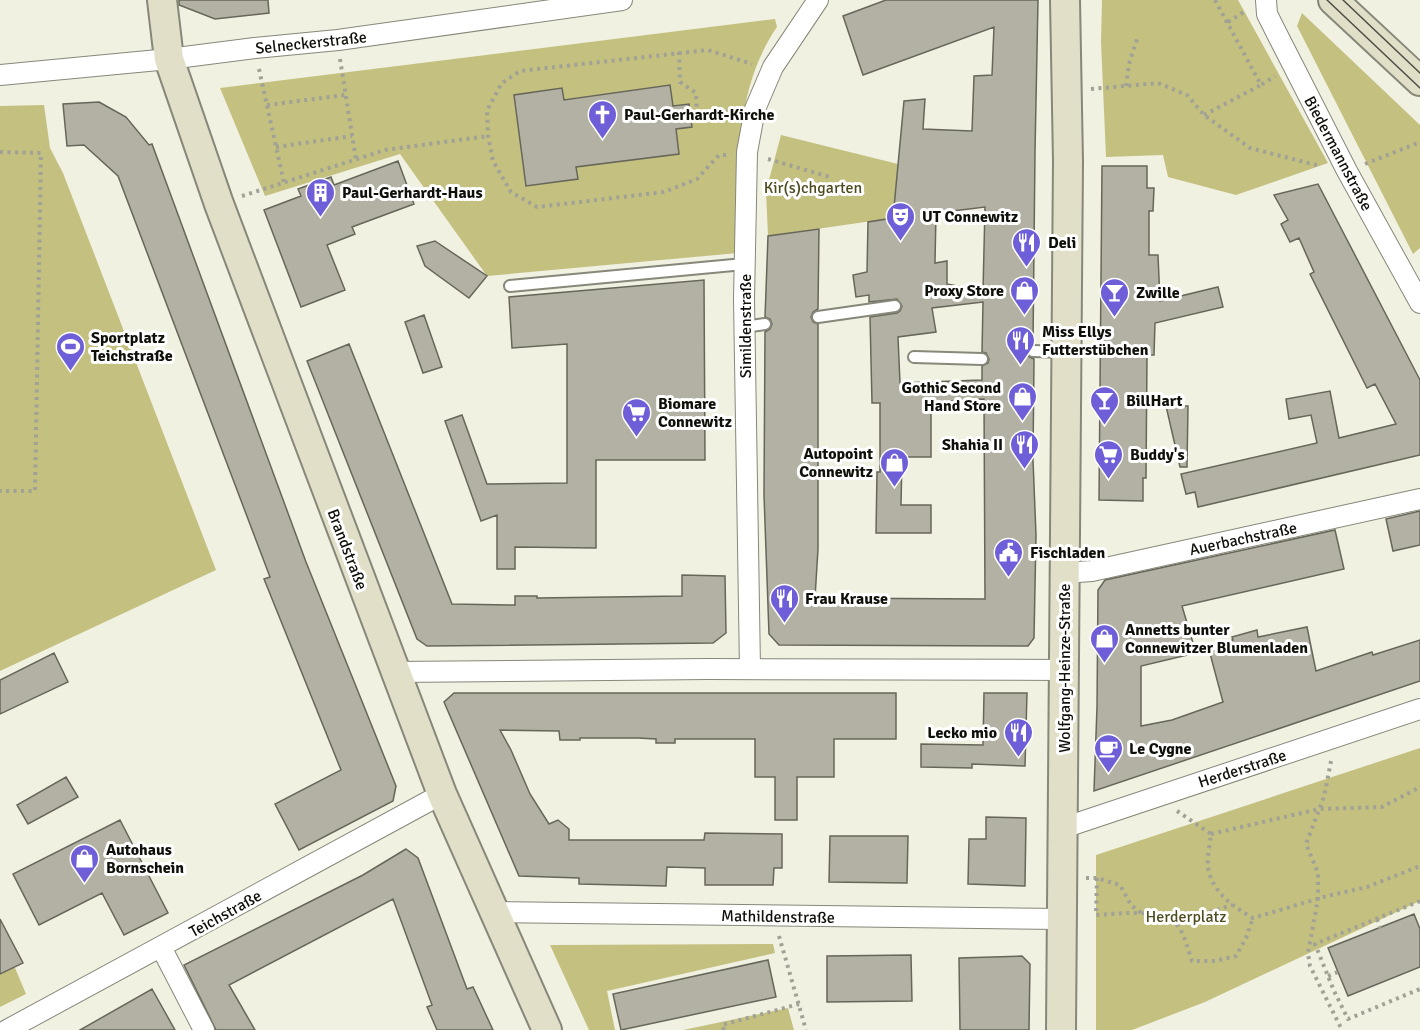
<svg xmlns="http://www.w3.org/2000/svg" width="1420" height="1030" viewBox="0 0 1420 1030" font-family="Signika,sans-serif">
  <style>
    .green { fill: #c4c080 }
    .building { fill: #b2b1a3; stroke: #67665a; stroke-width: 1.5; fill-rule: evenodd }
    .lines { fill: none; stroke-linecap: round; stroke-linejoin: round }
    .lane-casing { stroke: #87877a; stroke-width: 14 }
    .street-casing { stroke: #87877a; stroke-width: 22 }
    .secondary-casing { stroke: #87877a; stroke-width: 32 }
    .path { stroke: #a1a196; stroke-width: 4; stroke-dasharray: 3 4.5; stroke-linecap: butt }
    .lane { stroke: #fff; stroke-width: 10 }
    .street { stroke: #fff; stroke-width: 20 }
    .secondary { stroke: #e1dfc7; stroke-width: 28 }
    .tram { stroke: #4e4e46; stroke-width: 1.5 }
    .labels { text-anchor: middle; stroke-width: 6; stroke-linejoin: round; paint-order: stroke }
    .street-label { font-size: 16px; fill: #10100b; stroke: #fff }
    .poi-label { font-size: 16px; font-weight: bold; fill: #10100b; stroke: #fff; text-anchor: start }
    .park-label { font-size: 16px; fill: #4e4b1f; stroke: #fff }
  </style>
  <rect width="100%" height="100%" fill="#f1f1e2"/>
  <path class="green" d="M1102 0H1238L1328 163 1236 195 1168 177 1163 155 1106 157 1101 42Z
    M1302 13 1420 125V248L1413 254 1297 26Z
    M775 19 777 27C732 92 738 177 738 253L487 276 400 154 265 196 220 88Z
    M44 105 50 148 63 173 216 570 0 671V106Z
    M781 135 898 164 893 218 768 236 766 191Z
    M1420 748V901L1205 1002 1132 1030H1096V855Z
    M0 932 26 994 0 1007Z
    M773 944 775 953 607 991 615 1030H589L550 945Z
    M788 1008 794 1030H683Z"/>
  <path class="building" d="M179 0H268L269 13 215 19 179 5Z
    M886 0H1038L1035 152 1033 344 1027 347 1026 351 1029 357 1034 359 1033 460 1036 535 1034 638 1028 646 779 645 769 634 764 495 765 332 770 329 772 324 770 319 765 317 768 236 819 229 818 309 813 312 811 317 813 322 818 324V549L815 598 985 599 984 399 931 402V457H902L901 505H931V533H876L877 472H880V403H872L870 317 897 313 900 311 902 306 897 299 869 302V295L856 297 853 275 867 272 868 222 893 218 904 101 925 99 923 129 972 131 974 76 992 75 994 27 863 75 843 16ZM985 207 983 291 947 284V261L935 263 936 213ZM983 302 982 352 986 353 989 359 988 363 982 366V380L900 383 898 337 936 332 932 308Z
    M670 85 673 106 689 104 692 127 676 129 679 154 576 167 578 179 526 186 514 95 562 88 564 100Z
    M99 102 126 117 149 145 152 144 306 562 396 786 393 801 299 850 275 804 341 770 264 579 270 577 118 176 84 145 67 146 63 104Z
    M398 161 414 204 352 227 355 234 327 245 345 290 301 307 264 210 301 196 298 189 331 177 334 185Z
    M1102 166H1147V188H1154L1153 211H1149V255H1158L1160 301 1218 287 1223 307 1155 323 1154 355H1147L1146 478H1143V501L1099 500Z
    M1318 184 1420 380V455L1198 507 1195 492 1186 494 1181 474 1317 443 1311 415 1289 419 1286 399 1330 391 1339 438 1396 424 1375 384 1367 388 1310 274 1314 272 1299 238 1290 242 1281 224 1288 220 1274 195Z
    M435 241 487 276 469 298 425 266 417 246Z
    M704 280 705 460H596V548L515 547V569H497V515L481 521 445 421 462 415 487 484 567 483V344L512 348 509 297Z
    M424 315 442 367 423 373 405 322Z
    M349 344 452 604 515 605V596H537V598L682 596V575L725 576 726 633 713 643 427 646 417 639 307 361Z
    M1166 406H1188L1187 467H1180Z
    M1420 511V545L1393 551 1386 519Z
    M1335 530 1344 569 1182 606 1196 653 1141 666V726L1172 720 1223 702 1208 646 1233 640 1232 637 1257 630 1258 637 1307 627 1316 671 1372 652 1373 655 1420 640V681L1094 791 1097 707 1098 590 1105 580Z
    M54 653 68 682 0 714V680Z
    M454 693H896V739H834V777H797V820H775V777H755V739H675V743H656V739L638 738H580V740H560L559 731 500 730 511 750 530 794 549 824 558 820 569 829V840H704L705 833 782 834V868H774L773 885H705V868L667 867 666 886 579 884V878L519 876 444 702Z
    M984 693H1027L1025 766 972 764V768L921 767V744L983 745Z
    M66 777 78 797 28 824 17 805Z
    M986 817 1026 818 1025 886 968 884 969 839H986Z
    M120 820 168 913 124 935 102 893 39 925 13 874Z
    M830 836H908L907 883 829 882Z
    M406 849 418 858 467 989 473 987 493 1030H437L427 1007 432 1005 393 899 229 985 255 1030H216L184 965 363 875Z
    M1414 914 1420 929V967L1348 996 1328 948Z
    M0 919 23 963 0 974Z
    M911 955 912 1001 827 1002V956Z
    M1022 956 1030 964 1029 1030H960L959 958Z
    M768 960 776 997 621 1030 613 994Z
    M152 989 175 1030H80Z"/>
  <g class="lines">
    <defs>
      <path id="lane" d="M510 286 744 264
        M818 317 895 306
        M744 327 765 324
        M1033 351 1066 352
        M914 357 982 359"/>
      <path id="street" d="M1266 0 1267 14 1277 34 1347 171 1420 303
        M0 75 169 59 255 48 338 40 622 0
        M1064 573 1092 571 1420 499
        M750 669 744 299 747 152 755 109 773 67 818 0
        M395 672 708 669 1064 670
        M1063 828 1420 709
        M494 912 1062 919
        M161 947 204 1030
        M7 1030 442 794"/>
      <path id="secondary" d="M162 0 169 59 219 204 442 794 547 1030
        M1333 0 1420 81
        M1061 1030 1068 161 1065 0"/>
    </defs>
    <use href="#lane" class="lane-casing"/>
    <use href="#street" class="street-casing"/>
    <use href="#secondary" class="secondary-casing"/>
    <path class="path" d="M1215 0 1261 85 1275 76
      M1228 22 1247 10
      M679 52 680 82 696 93 697 115 690 116
      M340 59 356 160
      M259 69 284 183
      M1126 86 1129 64 1137 39
      M1091 89 1158 83 1187 95 1204 115 1250 148 1320 166
      M267 105 345 95
      M697 115 733 110
      M1204 115 1261 85
      M276 147 352 136
      M0 152 41 153 35 491H0
      M726 155H719L697 179 664 192 537 207 511 192 493 161 488 136 487 110 502 83 520 71 708 50 752 64
      M768 159 830 177
      M1365 164 1420 142
      M242 196 385 150 488 136
      M1331 761 1324 797 1306 844 1318 873V899L1308 953 1310 966 1342 1030
      M1177 811 1211 834C1210 844 1207 857 1208 867 1212 892 1232 906 1253 918L1327 896 1367 887 1420 866
      M1211 834 1319 809 1382 807 1420 787
      M1086 878H1097L1120 885 1131 905 1141 913
      M1097 878 1096 915C1118 914 1162 907 1178 926 1185 935 1188 951 1192 961H1215L1236 956 1246 938 1253 918
      M1420 901 1315 944 1334 991 1348 1019 1420 989
      M1165 917 1200 915 1232 905
      M1377 919 1380 928
      M779 936 806 1030
      M1328 976 1338 972
      M724 1030 722 1025 799 1004"/>
    <use href="#lane" class="lane"/>
    <use href="#street" class="street"/>
    <use href="#secondary" class="secondary"/>
    <path class="tram" d="M1327 0 1420 88
      M1343 0 1420 73"/>
  </g>
  <defs>
    <symbol id="church-pin" viewBox="-11 -11 22 30"><path d="M0 17L-7.5 6A9.5 9.5 0 1 1 7.5 6Z" fill="#6e5ed8" stroke="#fff"/><path d="M-1.2-6h2.4v3.5h3.3v2.4h-3.3V6h-2.4V-.1h-3.3v-2.4h3.3Z" fill="#fff"/></symbol>
    <symbol id="building-pin" viewBox="-11 -11 22 30"><path d="M0 17L-7.5 6A9.5 9.5 0 1 1 7.5 6Z" fill="#6e5ed8" stroke="#fff"/><path d="M-4-6H4V6H1V3H-1V6H-4ZM-2.5-4.3h1.7v1.8h-1.7ZM.8-4.3h1.7v1.8H.8ZM-2.5-1h1.7V.8h-1.7ZM.8-1h1.7V.8H.8Z" fill="#fff"/></symbol>
    <symbol id="theatre-pin" viewBox="-11 -11 22 30"><path d="M0 17L-7.5 6A9.5 9.5 0 1 1 7.5 6Z" fill="#6e5ed8" stroke="#fff"/><path d="M-5-5.5Q0-4 5-5.5V0Q5 5 0 6Q-5 5-5 0ZM-3.3-2.5H-1v1.5H-3.3ZM1-2.5H3.3v1.5H1ZM-2.8 1Q0 5.5 2.8 1Z" fill="#fff"/></symbol>
    <symbol id="restaurant-pin" viewBox="-11 -11 22 30"><path d="M0 17L-7.5 6A9.5 9.5 0 1 1 7.5 6Z" fill="#6e5ed8" stroke="#fff"/><path d="M-5-6h1v4h1v-4h1v4h1v-4h1v5L-1.5 .5V6h-2V.5L-5-1ZM5-6V6H3V1.5H1.5Q1.5-4 5-6Z" fill="#fff"/></symbol>
    <symbol id="shop-pin" viewBox="-11 -11 22 30"><path d="M0 17L-7.5 6A9.5 9.5 0 1 1 7.5 6Z" fill="#6e5ed8" stroke="#fff"/><path d="M-5-2.5h2.3a2.7 3.5 0 0 1 5.4 0H5L5.5 6h-11ZM-1.5-2.5h3a1.5 2.3 0 0 0-3 0Z" fill="#fff"/></symbol>
    <symbol id="bar-pin" viewBox="-11 -11 22 30"><path d="M0 17L-7.5 6A9.5 9.5 0 1 1 7.5 6Z" fill="#6e5ed8" stroke="#fff"/><path d="M-6-5H6L.8 .8V4.5H3.5V6h-7V4.5H-.8V.8Z" fill="#fff"/></symbol>
    <symbol id="stadium-pin" viewBox="-11 -11 22 30"><path d="M0 17L-7.5 6A9.5 9.5 0 1 1 7.5 6Z" fill="#6e5ed8" stroke="#fff"/><path d="M0-5a6.5 5 0 1 0 0 10a6.5 5 0 1 0 0-10ZM-3.5-1.8h7v3.6h-7Z" fill="#fff"/></symbol>
    <symbol id="supermarket-pin" viewBox="-11 -11 22 30"><path d="M0 17L-7.5 6A9.5 9.5 0 1 1 7.5 6Z" fill="#6e5ed8" stroke="#fff"/><path d="M-6-5.5h2.5l.6 2H6L4.5 2H-2.5L-4.4-4H-6ZM-1.5 3.2a1.3 1.3 0 1 0 .1 0ZM3 3.2a1.3 1.3 0 1 0 .1 0Z" fill="#fff"/></symbol>
    <symbol id="civic-pin" viewBox="-11 -11 22 30"><path d="M0 17L-7.5 6A9.5 9.5 0 1 1 7.5 6Z" fill="#6e5ed8" stroke="#fff"/><path d="M-.6-6.5H3V-4.5H.6V-3L4-1V1h2V6H-6V1h2V-1L-.6-3ZM-1.2 2.5V6h2.4V2.5Z" fill="#fff"/></symbol>
    <symbol id="cafe-pin" viewBox="-11 -11 22 30"><path d="M0 17L-7.5 6A9.5 9.5 0 1 1 7.5 6Z" fill="#6e5ed8" stroke="#fff"/><path d="M-5.5-4.5H6V0H3Q3 3.5 0 3.5H-2.5Q-5.5 3.5-5.5 0ZM3-3.2v2h1.7v-2ZM-6 4.5H4V6H-6Z" fill="#fff"/></symbol>
  </defs>
  <g fill-rule="evenodd">
    <use href="#church-pin" x="586" y="98" width="33" height="45"/>
    <use href="#building-pin" x="304" y="176" width="33" height="45"/>
    <use href="#theatre-pin" x="884" y="200" width="33" height="45"/>
    <use href="#restaurant-pin" x="1010" y="226" width="33" height="45"/>
    <use href="#shop-pin" x="1008" y="274" width="33" height="45"/>
    <use href="#bar-pin" x="1098" y="276" width="33" height="45"/>
    <use href="#restaurant-pin" x="1004" y="324" width="33" height="45"/>
    <use href="#stadium-pin" x="54" y="330" width="33" height="45"/>
    <use href="#shop-pin" x="1006" y="380" width="33" height="45"/>
    <use href="#bar-pin" x="1088" y="384" width="33" height="45"/>
    <use href="#supermarket-pin" x="620" y="396" width="33" height="45"/>
    <use href="#restaurant-pin" x="1008" y="428" width="33" height="45"/>
    <use href="#supermarket-pin" x="1092" y="438" width="33" height="45"/>
    <use href="#shop-pin" x="878" y="446" width="33" height="45"/>
    <use href="#civic-pin" x="992" y="536" width="33" height="45"/>
    <use href="#restaurant-pin" x="768" y="582" width="33" height="45"/>
    <use href="#shop-pin" x="1088" y="622" width="33" height="45"/>
    <use href="#restaurant-pin" x="1002" y="716" width="33" height="45"/>
    <use href="#cafe-pin" x="1092" y="732" width="33" height="45"/>
    <use href="#shop-pin" x="68" y="842" width="33" height="45"/>
  </g>
  <g class="labels">
    <g class="street-label">
      <text transform="translate(311 42) rotate(-6)" y="6">Selneckerstraße</text>
      <text transform="translate(1339 153) rotate(62)" y="6">Biedermannstraße</text>
      <text transform="translate(745 326) rotate(-90)" y="6">Simildenstraße</text>
      <text transform="translate(1243 538) rotate(-12)" y="6">Auerbachstraße</text>
      <text transform="translate(348 549) rotate(69)" y="6">Brandstraße</text>
      <text transform="translate(1064 668) rotate(-90)" y="6">Wolfgang-Heinze-Straße</text>
      <text transform="translate(1242 768) rotate(-18)" y="6">Herderstraße</text>
      <text transform="translate(225 913) rotate(-29)" y="6">Teichstraße</text>
      <text transform="translate(778 916) rotate(1)" y="6">Mathildenstraße</text>
    </g>
    <g class="poi-label">
      <text x="624" y="120">Paul-Gerhardt-Kirche</text>
      <text x="342" y="198">Paul-Gerhardt-Haus</text>
      <text x="922" y="222">UT Connewitz</text>
      <text x="1048" y="248">Deli</text>
      <text x="1004" y="296" text-anchor="end">Proxy Store</text>
      <text x="1136" y="298">Zwille</text>
      <text x="1042" y="337">Miss Ellys<tspan x="1042" dy="18">Futterstübchen</tspan></text>
      <text x="91" y="343">Sportplatz<tspan x="91" dy="18">Teichstraße</tspan></text>
      <text x="1001" y="393" text-anchor="end">Gothic Second<tspan x="1001" dy="18">Hand Store</tspan></text>
      <text x="1126" y="406">BillHart</text>
      <text x="658" y="409">Biomare<tspan x="658" dy="18">Connewitz</tspan></text>
      <text x="1003" y="450" text-anchor="end">Shahia II</text>
      <text x="873" y="459" text-anchor="end">Autopoint<tspan x="873" dy="18">Connewitz</tspan></text>
      <text x="1130" y="460">Buddy's</text>
      <text x="1030" y="558">Fischladen</text>
      <text x="805" y="604">Frau Krause</text>
      <text x="1125" y="635">Annetts bunter<tspan x="1125" dy="18">Connewitzer Blumenladen</tspan></text>
      <text x="997" y="738" text-anchor="end">Lecko mio</text>
      <text x="1129" y="754">Le Cygne</text>
      <text x="106" y="855">Autohaus<tspan x="106" dy="18">Bornschein</tspan></text>
    </g>
    <g class="park-label">
      <text x="813" y="193">Kir(s)chgarten</text>
      <text x="1186" y="922">Herderplatz</text>
    </g>
  </g>
</svg>
